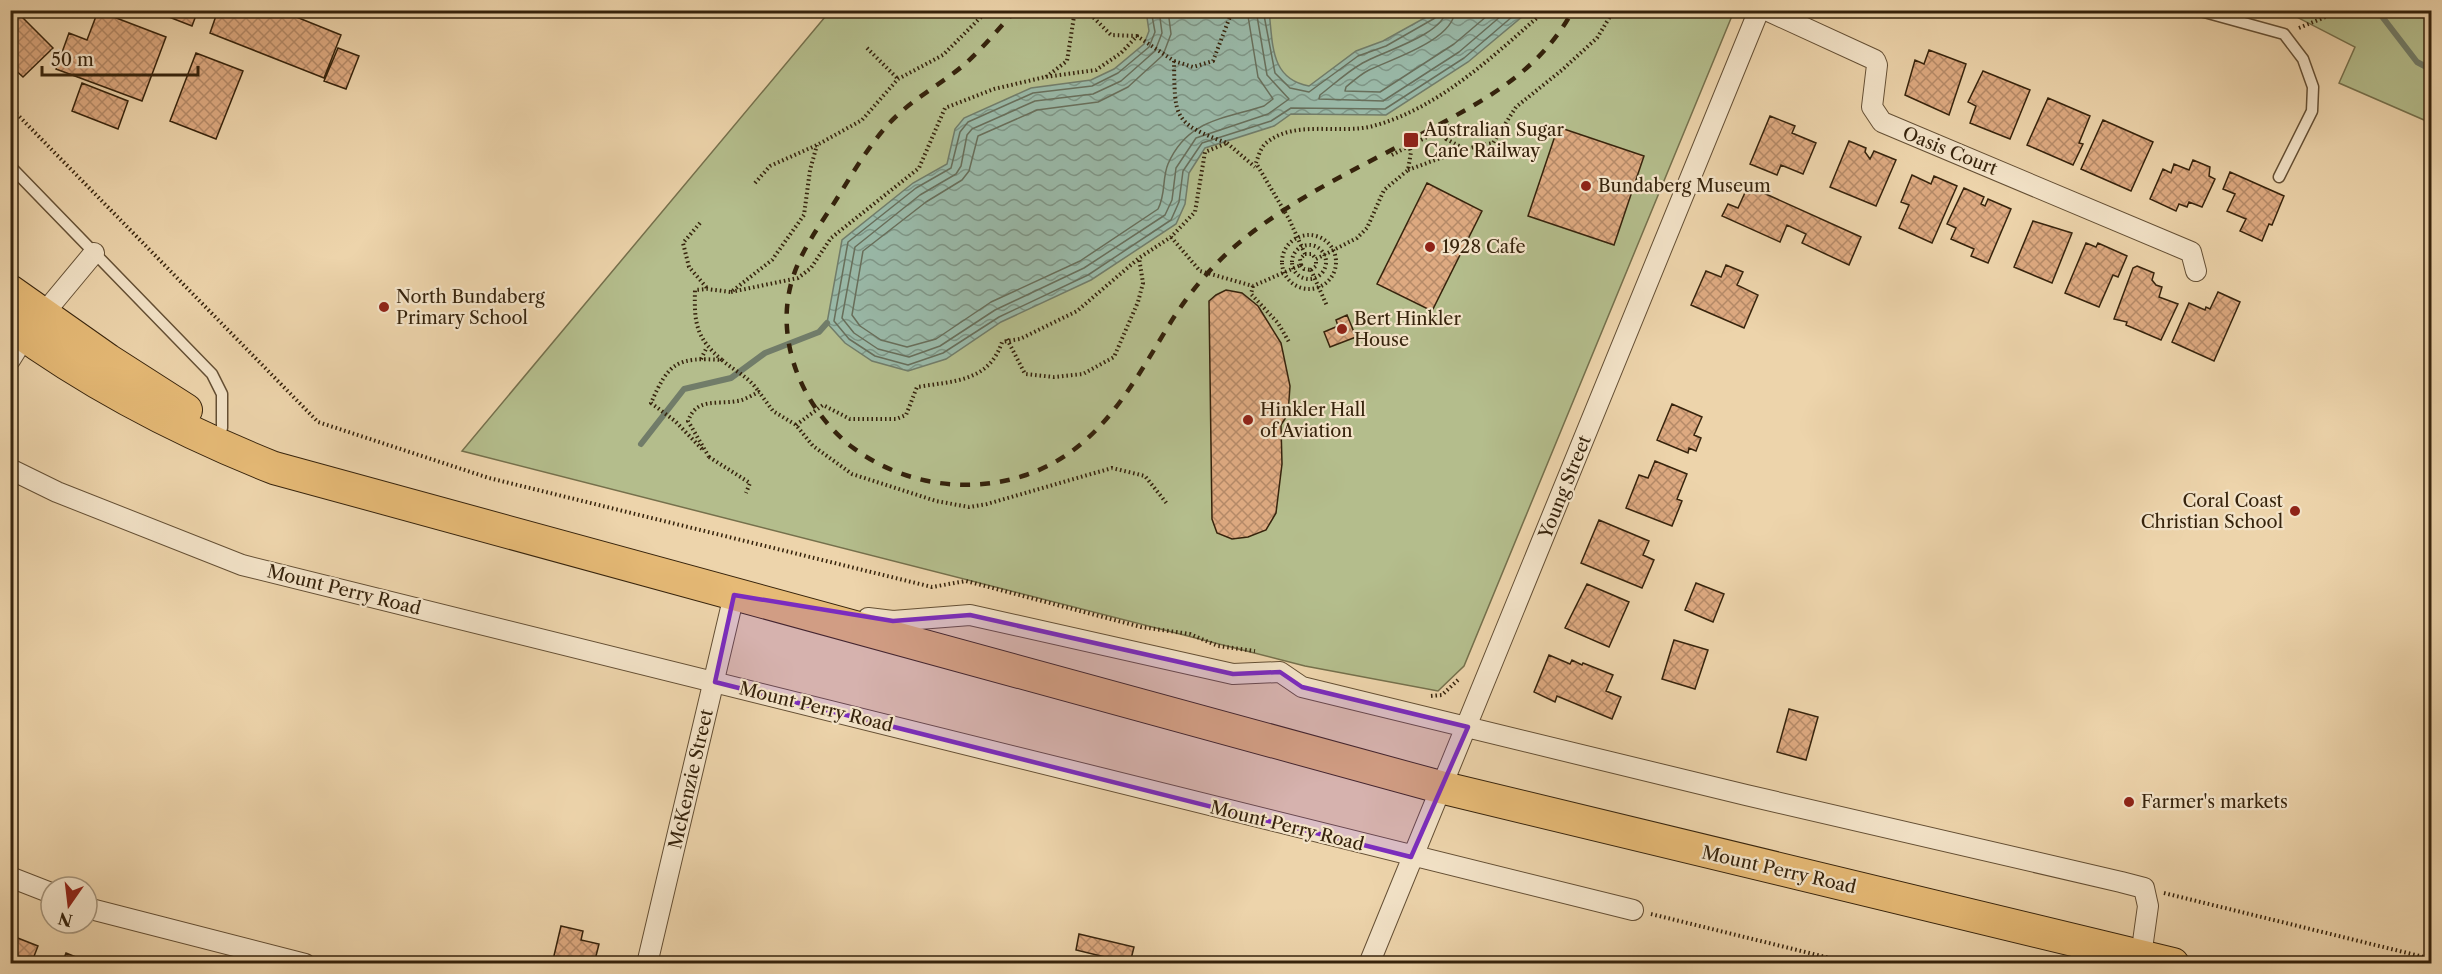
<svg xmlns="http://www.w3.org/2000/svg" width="2442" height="974" viewBox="0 0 2442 974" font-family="'Libre Caslon Text',serif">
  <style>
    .park { fill: #b4bd8c; stroke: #75704c; stroke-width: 1.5 }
    .water { fill: url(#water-waves); stroke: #717c69; stroke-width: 1.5 }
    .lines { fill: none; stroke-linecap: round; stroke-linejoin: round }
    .shore { stroke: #686e5a; stroke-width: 1.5 }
    .stream { stroke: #717c69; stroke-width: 6 }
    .building { fill: url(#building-cross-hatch); stroke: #36230c; stroke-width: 1.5 }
    .service-casing { stroke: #644f34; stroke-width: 13 }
    .minor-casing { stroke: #644f34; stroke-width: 22 }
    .primary-casing { stroke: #36230c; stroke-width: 34 }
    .path { stroke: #36230c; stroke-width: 4; stroke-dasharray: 1.5 3; stroke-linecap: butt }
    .service { stroke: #f3e3c8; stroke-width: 10 }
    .minor { stroke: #f3e3c8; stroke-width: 20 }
    .primary { stroke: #e6ba76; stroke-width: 32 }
    .rail { stroke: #36230c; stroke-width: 4.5; stroke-dasharray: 10 10; stroke-linecap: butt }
    .marked { fill: #7b2cbf; fill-opacity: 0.2; stroke: #7b2cbf; stroke-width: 4.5; stroke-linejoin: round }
    .poi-dot { fill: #8f2418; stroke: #f3e3c8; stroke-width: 2 }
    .labels { text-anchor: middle; stroke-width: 4.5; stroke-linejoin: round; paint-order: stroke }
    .poi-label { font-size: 18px; fill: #36230c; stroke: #f3e3c8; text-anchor: start }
    .street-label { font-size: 18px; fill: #36230c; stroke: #f3e3c8 }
  </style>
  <defs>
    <pattern id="water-waves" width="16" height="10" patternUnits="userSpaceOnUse" patternTransform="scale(1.5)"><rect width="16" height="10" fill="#99b8a7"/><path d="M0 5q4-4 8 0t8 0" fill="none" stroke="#7e9586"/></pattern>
    <pattern id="building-cross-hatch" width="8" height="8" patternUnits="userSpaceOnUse" patternTransform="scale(1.5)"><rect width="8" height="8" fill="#deaa81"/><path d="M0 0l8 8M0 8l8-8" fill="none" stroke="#b58a68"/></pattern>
  </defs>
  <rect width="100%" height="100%" fill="#edd4ab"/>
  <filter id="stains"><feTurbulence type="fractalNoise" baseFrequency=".00333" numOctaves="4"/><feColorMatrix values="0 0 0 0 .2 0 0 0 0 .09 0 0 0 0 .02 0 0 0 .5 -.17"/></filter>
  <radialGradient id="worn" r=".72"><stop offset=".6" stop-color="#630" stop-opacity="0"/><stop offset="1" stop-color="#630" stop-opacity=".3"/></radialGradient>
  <path class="park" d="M830 11H1734L1464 666 1438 691 1305 666 462 451Z
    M2285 11H2431V123L2339 83 2355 47Z"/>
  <path class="water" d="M1146 11H1269C1273 44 1270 79 1309 86L1356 51 1383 41 1437 11H1529L1468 62 1386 115 1291 114 1274 126 1205 148 1189 173 1185 204 1176 224 1091 280 1001 322 946 359 908 371 872 361 845 343 827 323 842 240 913 183 947 164 955 129 964 118 1031 88 1091 80 1114 69 1144 44 1149 31Z"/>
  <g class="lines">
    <path class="shore" d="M1151 10 1155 32 1149 47 1118 73 1092 86 1033 93 968 122 960 132 951 168 916 188 848 242 834 321 849 339 875 356 908 365 943 353 999 317 1088 275 1171 220 1179 202 1183 171 1202 143 1271 121 1291 108 1385 109 1464 58 1520 10
      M1159 10 1162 33 1155 51 1121 81 1093 94 1035 101 972 129 967 135 961 166 956 174 920 195 855 247 842 318 854 333 878 349 909 357 940 346 995 310 1084 268 1165 215 1172 200 1176 168 1196 138 1268 114 1289 99 1267 75 1256 10
      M1168 10 1171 34 1163 55 1128 87 1098 102 1037 110 978 136 969 171 962 180 926 202 863 251 852 315 860 326 881 340 907 347 936 339 991 302 1080 261 1158 209C1166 194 1162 178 1168 164 1187 120 1223 119 1264 106L1273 99 1258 77 1247 10
      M1263 10 1275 73 1290 88 1309 92 1358 56 1386 46 1435 18 1438 10
      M1446 10C1444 35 1380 52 1361 64 1347 72 1333 85 1320 95L1319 99 1383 101 1459 52 1508 10
      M1455 10C1454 40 1392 59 1369 70 1361 74 1353 81 1346 87L1345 91 1380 92 1454 44 1494 10"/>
    <path class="stream" d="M2377 10 2417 62 2432 70
      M641 444 684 389 731 378 765 353 819 332 827 323"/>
  </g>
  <path class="building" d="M10 10H15L53 48 23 77 10 65Z
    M151 10H198L192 26Z
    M218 10H279L341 35 324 78 210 33Z
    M98 11 166 37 142 101 56 69 69 33 87 40Z
    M338 48 359 56 346 89 324 81Z
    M1929 50 1966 64 1949 115 1905 95 1915 60 1924 64Z
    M196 53 243 71 216 139 170 121Z
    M1983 71 2030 90 2010 139 1970 123 1976 106 1968 102Z
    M82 83 128 101 118 129 72 111Z
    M2048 98 2090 116 2079 143 2083 144 2073 165 2027 145Z
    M1770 116 1795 126 1792 133 1816 143 1803 174 1781 165 1777 175 1750 164Z
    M2103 120 2153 142 2131 191 2081 169Z
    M1558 127 1644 156 1614 245 1528 216Z
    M1849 141 1866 148 1865 152 1870 159 1874 151 1896 160 1876 206 1830 187Z
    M2193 160 2210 167 2209 176 2215 179 2202 207 2189 202 2187 207 2179 204 2176 211 2150 199 2163 169 2171 173 2174 164 2189 170Z
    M2230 172 2284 196 2272 225 2269 224 2262 241 2240 231 2246 219 2227 211 2235 194 2223 189Z
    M1912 175 1931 184 1934 176 1957 186 1932 243 1899 228 1909 205 1901 202Z
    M1427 183 1482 211 1432 311 1377 284Z
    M1748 186 1861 237 1849 265 1802 243 1806 234 1787 225 1780 242 1722 216 1728 204 1738 208Z
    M1964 188 1984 197 1981 204 1985 206 1988 199 2011 209 1988 263 1971 256 1974 249 1951 239 1956 228 1947 224Z
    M2033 221 2072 233 2052 283 2014 267Z
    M2086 243 2096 247 2098 243 2127 256 2118 277 2113 275 2099 307 2065 293Z
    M1726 265 1743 272 1737 285 1758 295 1744 328 1691 305 1706 271 1721 277Z
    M2137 266 2154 273 2152 280 2156 285 2162 287 2159 297 2178 304 2161 340 2126 325 2127 322 2114 319 2133 268Z
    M1226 290 1242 293 1258 306 1281 343 1290 386 1288 414 1281 425 1282 464 1276 513 1266 530 1248 537 1232 539 1217 533 1212 519 1209 301 1216 295Z
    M2218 292 2240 302 2214 361 2172 342 2189 303 2205 310 2206 307 2210 309Z
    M1347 315 1356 337 1330 347 1324 332 1338 326 1336 320Z
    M1672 404 1702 417 1694 435 1701 438 1696 451 1689 448 1688 453 1657 440Z
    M1655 461 1687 474 1677 499 1682 501 1672 526 1626 508 1639 475 1648 478Z
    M1599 520 1649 541 1643 555 1654 560 1642 588 1581 563Z
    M1696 583 1724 594 1713 622 1685 610Z
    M1587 584 1629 602 1609 647 1565 628Z
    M1674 640 1708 650 1695 689 1662 679Z
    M1549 655 1570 664 1572 660 1582 665 1583 663 1613 675 1606 691 1621 697 1612 719 1557 696 1555 702 1534 692Z
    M1789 709 1818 717 1806 760 1777 752Z
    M561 926 583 931 581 940 599 944 594 964H552Z
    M1079 934 1134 947 1130 963 1076 950Z
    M10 935 38 946 31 964H10Z
    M66 953 93 964H62Z"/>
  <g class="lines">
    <defs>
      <path id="service" d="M2197 10 2284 34 2303 59 2313 87 2312 111 2279 177
        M10 166 212 374 222 394V428"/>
      <path id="minor" d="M1766 10 1875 60 1877 65 1872 107 1882 122 2191 252
        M2191 252 2196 271
        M10 360 25 336 94 253
        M10 469 57 492 242 565 1633 910
        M868 618 893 621 970 615 1233 674 1280 672 1302 687 1746 795 2121 882 2144 888 2148 906 2141 956
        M10 877 51 893
        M87 908 305 964
        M647 964 734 595
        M1369 964 1759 10"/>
      <path id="primary" d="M10 291 108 360 186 410
        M10 325C92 385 181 431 274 468L1440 787 2173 964"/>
    </defs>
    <use href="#service" class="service-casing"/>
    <use href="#minor" class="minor-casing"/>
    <use href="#primary" class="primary-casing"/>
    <path class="path" d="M1182 11 1185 10
      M2299 28 2330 15 2364 10
      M867 48 898 79
      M1174 61 1193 67 1213 61 1231 14 1228 10
      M1046 77 1067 61 1075 10
      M10 107 318 422 489 478 932 587 966 581 1141 627 1190 634 1218 646 1255 651
      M1450 126 1443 129 1446 139 1465 149
      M1227 143 1255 167
      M1409 146 1443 129
      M1408 170 1465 149 1493 143 1516 107 1562 70 1597 38 1614 10
      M755 183 770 166 817 145 862 120 898 79 943 55 988 10
      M700 223 683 243 689 267 707 288
      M1282 262a27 27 0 1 1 54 0a27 27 0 1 1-54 0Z
      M1171 237 1200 271 1253 286 1301 265
      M1292 262a17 17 0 1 1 34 0a17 17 0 1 1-34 0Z
      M1305 254 1289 219 1256 163C1258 157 1261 147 1266 143 1295 119 1339 135 1373 126 1440 108 1494 55 1546 10
      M1305 254H1312L1316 259
      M1316 259 1357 238 1367 228 1384 190 1408 170 1411 152 1409 146 1390 156
      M1301 265 1300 259 1305 254
      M1301 265 1304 269 1311 270
      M1311 270 1327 306
      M1311 270 1316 266V259
      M1253 286 1251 294 1278 323 1289 342
      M731 292 798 278 811 268 831 238 919 168 945 108 994 89 1045 77 1096 70 1121 53 1137 36 1111 35 1086 10
      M1007 339 1025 374 1054 377 1083 374 1114 357 1138 302 1143 283 1139 258
      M701 359 707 347
      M722 360C737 373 747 375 759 392
      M796 425 823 405 850 419H896L906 415 917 387C953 381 989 382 1002 342L1020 339 1077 311 1139 258 1171 237 1195 212 1205 152 1227 143C1172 123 1175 117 1174 61L1137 36
      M702 449 675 421 651 403C669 362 677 357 722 360 696 338 694 323 695 290L707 289 731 292 772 260 804 215 810 170 817 145
      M709 457 688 421C697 397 716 405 737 401 745 400 752 395 759 392L773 411 796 425 813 446 852 474 936 501 969 507 987 504 1112 468 1145 476 1168 505
      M709 457 750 483 746 493
      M1431 696 1442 695 1459 679
      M2164 893 2432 959
      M1651 914 1854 964"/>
    <use href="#service" class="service"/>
    <use href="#minor" class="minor"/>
    <use href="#primary" class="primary"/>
    <path class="rail" d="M1016 10C999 28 983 48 965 64 939 86 908 101 885 128 866 150 851 176 836 200 820 225 802 249 793 277 773 339 802 408 852 447 901 484 967 495 1026 475 1099 450 1131 387 1169 325 1188 294 1212 265 1240 242 1297 195 1365 165 1429 130 1487 99 1541 70 1573 10"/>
  </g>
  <path class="marked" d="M734 595 893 621 970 615 1233 674 1280 672 1302 687 1468 727 1411 857 715 682Z"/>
  <g class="poi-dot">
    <rect x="1403" y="132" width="16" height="16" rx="3"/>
    <circle cx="1586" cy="186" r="6"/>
    <circle cx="1430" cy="247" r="6"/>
    <circle cx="384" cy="307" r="6"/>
    <circle cx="1342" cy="329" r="6"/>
    <circle cx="1248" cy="420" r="6"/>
    <circle cx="2295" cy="511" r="6"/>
    <circle cx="2129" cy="802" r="6"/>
  </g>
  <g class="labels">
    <g class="poi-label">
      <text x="1424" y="136">Australian Sugar<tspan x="1424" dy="21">Cane Railway</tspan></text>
      <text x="1598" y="192">Bundaberg Museum</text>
      <text x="1442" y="253">1928 Cafe</text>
      <text x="396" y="303">North Bundaberg<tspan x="396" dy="21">Primary School</tspan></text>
      <text x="1354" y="325">Bert Hinkler<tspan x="1354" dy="21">House</tspan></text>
      <text x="1260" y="416">Hinkler Hall<tspan x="1260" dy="21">of Aviation</tspan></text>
      <text x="2283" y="507" text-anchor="end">Coral Coast<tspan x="2283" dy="21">Christian School</tspan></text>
      <text x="2141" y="808">Farmer's markets</text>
    </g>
    <g class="street-label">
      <text transform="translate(1950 151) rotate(22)" y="6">Oasis Court</text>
      <text transform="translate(1565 487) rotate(-68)" y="6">Young Street</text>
      <text transform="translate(344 590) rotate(14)" y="6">Mount Perry Road</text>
      <text transform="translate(816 707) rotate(14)" y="6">Mount Perry Road</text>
      <text transform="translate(691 779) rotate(-77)" y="6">McKenzie Street</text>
      <text transform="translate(1287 826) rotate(14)" y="6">Mount Perry Road</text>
      <text transform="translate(1779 870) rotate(13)" y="6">Mount Perry Road</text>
    </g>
  </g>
  <rect width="2442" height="974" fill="none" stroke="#edd4ab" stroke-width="36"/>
  <rect x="12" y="12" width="2418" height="950" fill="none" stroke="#36230c" stroke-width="3"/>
  <rect x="18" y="18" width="2406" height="938" fill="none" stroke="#36230c" stroke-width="1.5"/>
  <g transform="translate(69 905) rotate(194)"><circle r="28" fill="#f3e3c8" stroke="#a7967d" stroke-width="1.5"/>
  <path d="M0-4.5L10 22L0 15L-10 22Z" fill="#8f2418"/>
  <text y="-9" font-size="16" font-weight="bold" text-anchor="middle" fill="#36230c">N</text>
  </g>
  <path d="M42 66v9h156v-9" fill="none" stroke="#36230c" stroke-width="3"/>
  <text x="51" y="66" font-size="18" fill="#36230c" stroke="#f3e3c8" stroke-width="4.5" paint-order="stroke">50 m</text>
  <rect width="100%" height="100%" filter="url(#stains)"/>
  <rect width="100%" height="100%" fill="url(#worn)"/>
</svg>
